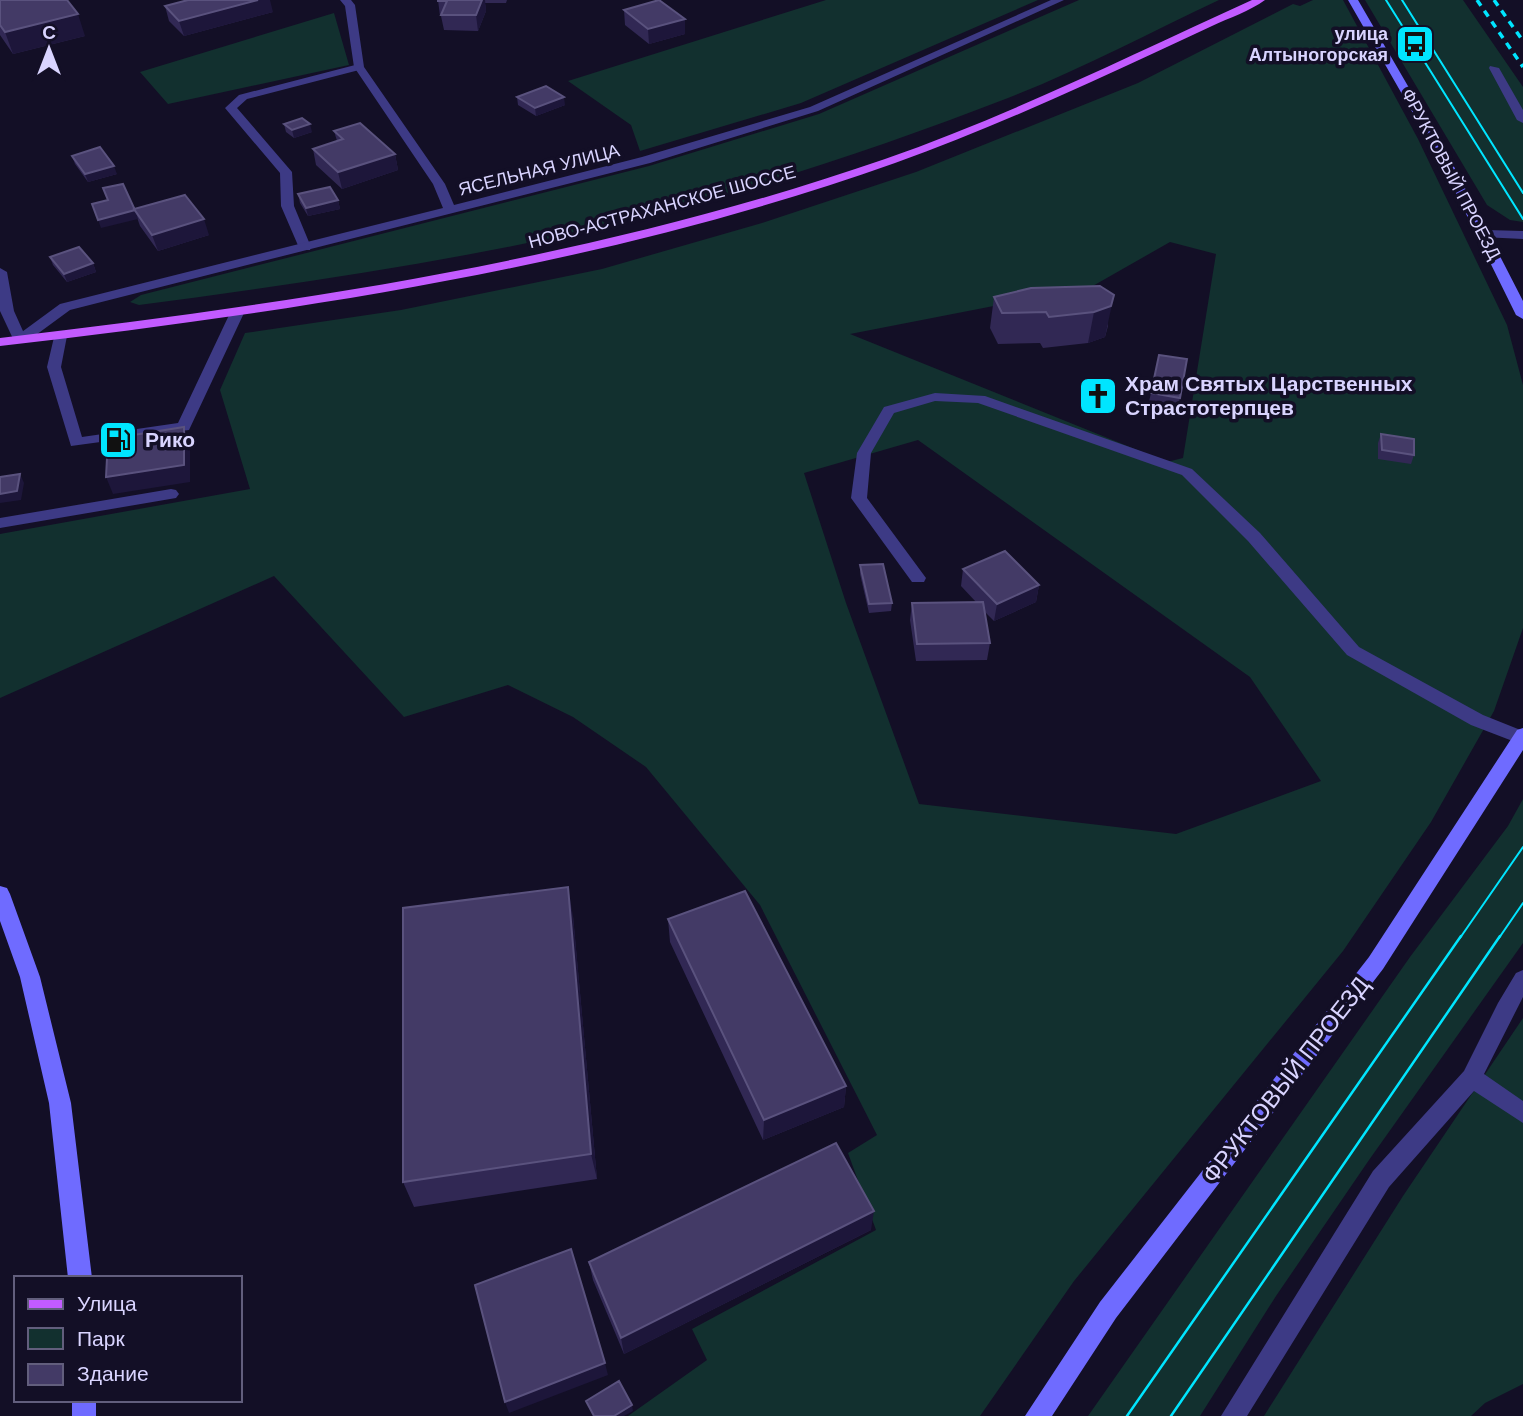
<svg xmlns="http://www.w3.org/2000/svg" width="1523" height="1416" viewBox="0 0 1523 1416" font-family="Helvetica,sans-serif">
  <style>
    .green { fill: #12302f; fill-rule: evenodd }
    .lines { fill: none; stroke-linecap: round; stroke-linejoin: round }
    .lane { fill: #3d3a85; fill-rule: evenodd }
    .street { fill: #3d3a85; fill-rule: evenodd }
    .secondary { fill: #6f6bff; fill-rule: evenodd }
    .primary { fill: #c25bff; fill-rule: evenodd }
    .tram-far1 { stroke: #00e5ff; stroke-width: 2 }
    .tram { stroke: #00e5ff; stroke-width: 2.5 }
    .rail { stroke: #00e5ff; stroke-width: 3.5; stroke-dasharray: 7 6; stroke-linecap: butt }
    .wall { fill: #312854 }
    .shaded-wall { fill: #1d163a }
    .building { fill: #433a66; stroke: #5a527e; stroke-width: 2 }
    .labels { text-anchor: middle; stroke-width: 7; stroke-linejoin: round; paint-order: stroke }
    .far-poi-label { font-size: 18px; font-weight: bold; fill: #d9d4ff; stroke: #130f26; text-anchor: end }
    .far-street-label { font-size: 18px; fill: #d9d4ff; stroke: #130f26 }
    .poi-label { font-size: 21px; font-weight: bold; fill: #d9d4ff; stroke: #130f26; text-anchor: start }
    .near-street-label { font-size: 24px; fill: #d9d4ff; stroke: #130f26 }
  </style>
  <rect width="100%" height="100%" fill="#130f26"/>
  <path class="green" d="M826 0H1038L801 103 640 151 631 125 568 81Z
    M1079 0H1219C1149 33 1080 70 1008 98 866 153 719 201 570 234 428 265 284 286 139 305L130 302 141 295 649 166 819 114Z
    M1313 0H1343L1418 139 1507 325 1523 385V628L1494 711 1431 822 1343 951 1074 1281 980 1416H628L707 1360 692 1329 876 1230 848 1153 877 1135 760 905 646 767 573 717 508 685 404 717 274 576 0 698V534L250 489 220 390 245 333 401 310 602 269 762 223 916 172 1138 83 1293 4 1300 6ZM1170 242 1216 254 1183 458 1167 462 850 334 1091 287ZM918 440 1250 677 1321 781 1176 834 919 804 846 603 804 473Z
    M1365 0H1463L1523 87V222L1510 220 1487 205Z
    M334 13 349 65 168 104 140 72Z
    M1523 799V943L1369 1160 1276 1296 1200 1416H1088L1410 957 1508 826Z
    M1523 1018V1384L1485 1403 1471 1416H1264L1403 1196Z"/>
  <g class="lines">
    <path class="lane" d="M359 64 363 65V69L247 99 237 108 292 172 294 206 311 247 310 250H300L281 206 280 173 225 108 239 95Z
      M1490 66 1499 68 1523 110V123L1517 120 1489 68Z
      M1486 230 1523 231V239L1482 237V231Z
      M0 268 7 272 14 311 27 340 25 343H15L0 311Z
      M237 309 244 313 189 430 71 446 47 367 55 333 60 332 67 336 61 367 82 437 178 423 230 313Z
      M935 393 985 396 1192 469 1260 533 1359 647 1483 715 1523 731V745L1471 725 1347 655 1248 541 1182 475 978 403 935 401 894 413 871 453 867 498 926 578 924 582H912L851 498 857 453 884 407Z
      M171 489 176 490 179 494 176 498 0 528V518Z
      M1523 970V997L1484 1074 1523 1101V1123L1474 1091 1389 1187 1247 1416H1221L1373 1171 1464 1071 1498 1003 1516 973Z"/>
    <path class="street" d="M340 0H351L355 5 364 67 445 184 454 205 642 157 810 107 1051 0H1064L818 111 650 163 70 310 25 343H15V337L60 304 443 208 433 184 354 67 345 6Z"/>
    <path class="secondary" d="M1348 0H1358L1448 155 1523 301V319L1516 315 1437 155Z
      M1523 728V750L1383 969 1116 1318 1052 1416H1025L1100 1302 1369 957 1517 730Z
      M0 886 7 888 10 894 40 977 71 1103 92 1278H68L49 1103 20 977 0 921Z
      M72 1400H96V1416H72Z"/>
    <path class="primary" d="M1252 0H1265C1250 11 1229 18 1212 26 1172 45 1132 63 1091 82 1027 111 962 139 895 163 607 265 303 311 0 346V338C299 303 599 258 885 159 1011 115 1131 55 1252 0Z"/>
    <path class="tram-far1" d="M1386 0 1523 219
      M1402 0 1523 193
      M1460 938 1523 847
      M1499 938 1523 903"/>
    <path class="tram" d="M1127 1416 1461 936
      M1171 1416 1500 936"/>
    <path class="rail" d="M1477 0 1523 67
      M1494 0 1523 41"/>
  </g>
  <path class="wall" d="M0 0 85 36 13 54 0 35Z
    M438 0H507L506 3H485L486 11 478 31 444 30 441 16H440Z
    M165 6 273 12 184 36 169 21Z
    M624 10 685 19V34L649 44 625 25Z
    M517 97 565 105 536 116 518 105Z
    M284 124 312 132 294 138 286 132Z
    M334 131 395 154 398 170 342 189 316 165 313 149 337 141Z
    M72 156 117 174 88 182 75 164Z
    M298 194 338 200 340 209 308 216 300 203Z
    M134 209 209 235 158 251 140 226Z
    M50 257 93 263 96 272 67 282 53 265Z
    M1100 286 1108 326 1105 337 1088 343 1043 348 1040 343 998 344 990 328 994 297Z
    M1159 355 1180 398 1178 407 1149 402Z
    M1381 434 1414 455 1411 464 1378 459V443Z
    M860 565 892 603 891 611 869 613 860 574Z
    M963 569 1039 585 1036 602 994 621 984 611 990 643 987 660 916 661 910 620 912 603 976 602 961 586Z
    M573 916 597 1179 414 1207 403 1182Z
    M668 919 846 1086 844 1107 763 1140 670 942Z
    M871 1230 624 1354 593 1280 589 1262Z"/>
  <path class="shaded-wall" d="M258 0H270L273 12 184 36 179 21Z
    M482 0H485L486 11 478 31 476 15Z
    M78 14 85 36 13 54 5 32Z
    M685 19V34L649 44 648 29Z
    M564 97 565 105 536 116 535 108Z
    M310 124 312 132 294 138 292 130Z
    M395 154 398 170 342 189 338 172Z
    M114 166 117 174 88 182 85 174Z
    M338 200 340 209 308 216 306 208Z
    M135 210 138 219 101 228 98 220Z
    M204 219 209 235 158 251 152 235Z
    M93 263 96 272 67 282 64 274Z
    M1114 295 1105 337 1088 343 1094 312Z
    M184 427 190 444V482L113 494 106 477Z
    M20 474 24 483 21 500 0 503V494Z
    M1039 585 1036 602 994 621 997 604Z
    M568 887 573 916 597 1179 591 1154Z
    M846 1086 844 1107 763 1140 764 1120Z
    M874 1211 871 1230 624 1354 621 1338Z
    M605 1363 608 1375 509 1413 505 1402Z
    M632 1405 633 1411 624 1416H614Z"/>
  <path class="building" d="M0 0H67L78 14 5 32 0 25Z
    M188 0H258L179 21 165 6Z
    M438 0H482L476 15H441L447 1H438Z
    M659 0 685 19 648 29 624 10Z
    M546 86 564 97 535 108 517 97Z
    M302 118 310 124 292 130 284 124Z
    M360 123 395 154 338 172 313 149 343 139 334 131Z
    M100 147 114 166 85 174 72 156Z
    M123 184 135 210 98 220 92 204 108 200 103 188Z
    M330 187 338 200 306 208 298 194Z
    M185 195 204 219 152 235 134 209Z
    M79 247 93 263 64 274 50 257Z
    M1100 286 1114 295 1111 306 1094 312 1049 317 1046 312 1002 313 994 297 1031 288Z
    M1159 355 1187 359 1180 398 1151 393Z
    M184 427V465L106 477 108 439Z
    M1381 434 1414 439V455L1382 450Z
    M20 474 17 491 0 494V477Z
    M1005 551 1039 585 997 604 963 569Z
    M883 564 892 603 869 604 860 565Z
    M983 602 990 643 917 644 912 603Z
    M568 887 591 1154 403 1182V908Z
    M745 891 846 1086 764 1120 668 919Z
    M836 1143 874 1211 621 1338 589 1262Z
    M571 1249 605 1363 505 1402 475 1285Z
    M619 1381 632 1405 614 1416H594L586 1401Z"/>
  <defs>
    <symbol id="bus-square" viewBox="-11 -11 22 22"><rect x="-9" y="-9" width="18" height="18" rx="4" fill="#00e5ff" stroke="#130f26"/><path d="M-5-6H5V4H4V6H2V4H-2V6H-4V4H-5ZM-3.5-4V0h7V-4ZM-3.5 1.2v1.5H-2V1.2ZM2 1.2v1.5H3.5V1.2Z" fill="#111"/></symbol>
    <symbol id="church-square" viewBox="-11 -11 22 22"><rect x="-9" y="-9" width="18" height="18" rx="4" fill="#00e5ff" stroke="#130f26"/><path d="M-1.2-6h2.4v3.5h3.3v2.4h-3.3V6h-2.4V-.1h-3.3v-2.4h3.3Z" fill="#111"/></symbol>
    <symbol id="fuel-square" viewBox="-11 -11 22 22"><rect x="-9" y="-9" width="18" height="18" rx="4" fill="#00e5ff" stroke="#130f26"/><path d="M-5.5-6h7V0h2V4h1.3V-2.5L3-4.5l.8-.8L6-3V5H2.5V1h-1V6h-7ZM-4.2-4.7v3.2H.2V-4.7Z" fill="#111"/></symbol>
  </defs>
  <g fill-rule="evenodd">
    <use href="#bus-square" x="1393" y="22" width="44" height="44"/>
    <use href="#church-square" x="1076" y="374" width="44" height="44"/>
    <use href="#fuel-square" x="96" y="418" width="44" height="44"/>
  </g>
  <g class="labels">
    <g class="far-poi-label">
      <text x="1388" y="40">улица<tspan x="1388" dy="21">Алтыногорская</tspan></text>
    </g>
    <g class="far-street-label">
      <text transform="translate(539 170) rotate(-14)" y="6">ЯСЕЛЬНАЯ УЛИЦА</text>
      <text transform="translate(1451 174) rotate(62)" y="6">ФРУКТОВЫЙ ПРОЕЗД</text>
      <text transform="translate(662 207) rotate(-15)" y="6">НОВО-АСТРАХАНСКОЕ ШОССЕ</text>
    </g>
    <g class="poi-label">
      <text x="1125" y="391">Храм Святых Царственных<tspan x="1125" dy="24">Страстотерпцев</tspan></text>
      <text x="145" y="447">Рико</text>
    </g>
    <g class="near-street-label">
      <text transform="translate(1286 1080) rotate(-52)" y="8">ФРУКТОВЫЙ ПРОЕЗД</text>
    </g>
  </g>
  <rect x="14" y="1276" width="228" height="126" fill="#130f26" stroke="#625e7d" stroke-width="2"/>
  <rect x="28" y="1299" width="35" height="10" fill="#c25bff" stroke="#625e7d" stroke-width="2"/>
  <text x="77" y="1311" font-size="21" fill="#d9d4ff">Улица</text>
  <rect x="28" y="1328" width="35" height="21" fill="#12302f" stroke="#625e7d" stroke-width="2"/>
  <text x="77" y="1346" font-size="21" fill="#d9d4ff">Парк</text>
  <rect x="28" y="1364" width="35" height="21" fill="#433a66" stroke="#625e7d" stroke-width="2"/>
  <text x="77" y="1381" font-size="21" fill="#d9d4ff">Здание</text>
  <g transform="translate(49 49)" stroke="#130f26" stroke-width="5" paint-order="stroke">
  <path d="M0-5L12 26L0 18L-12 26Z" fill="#d9d4ff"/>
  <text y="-10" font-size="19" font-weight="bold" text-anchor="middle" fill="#d9d4ff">С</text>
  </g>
</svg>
